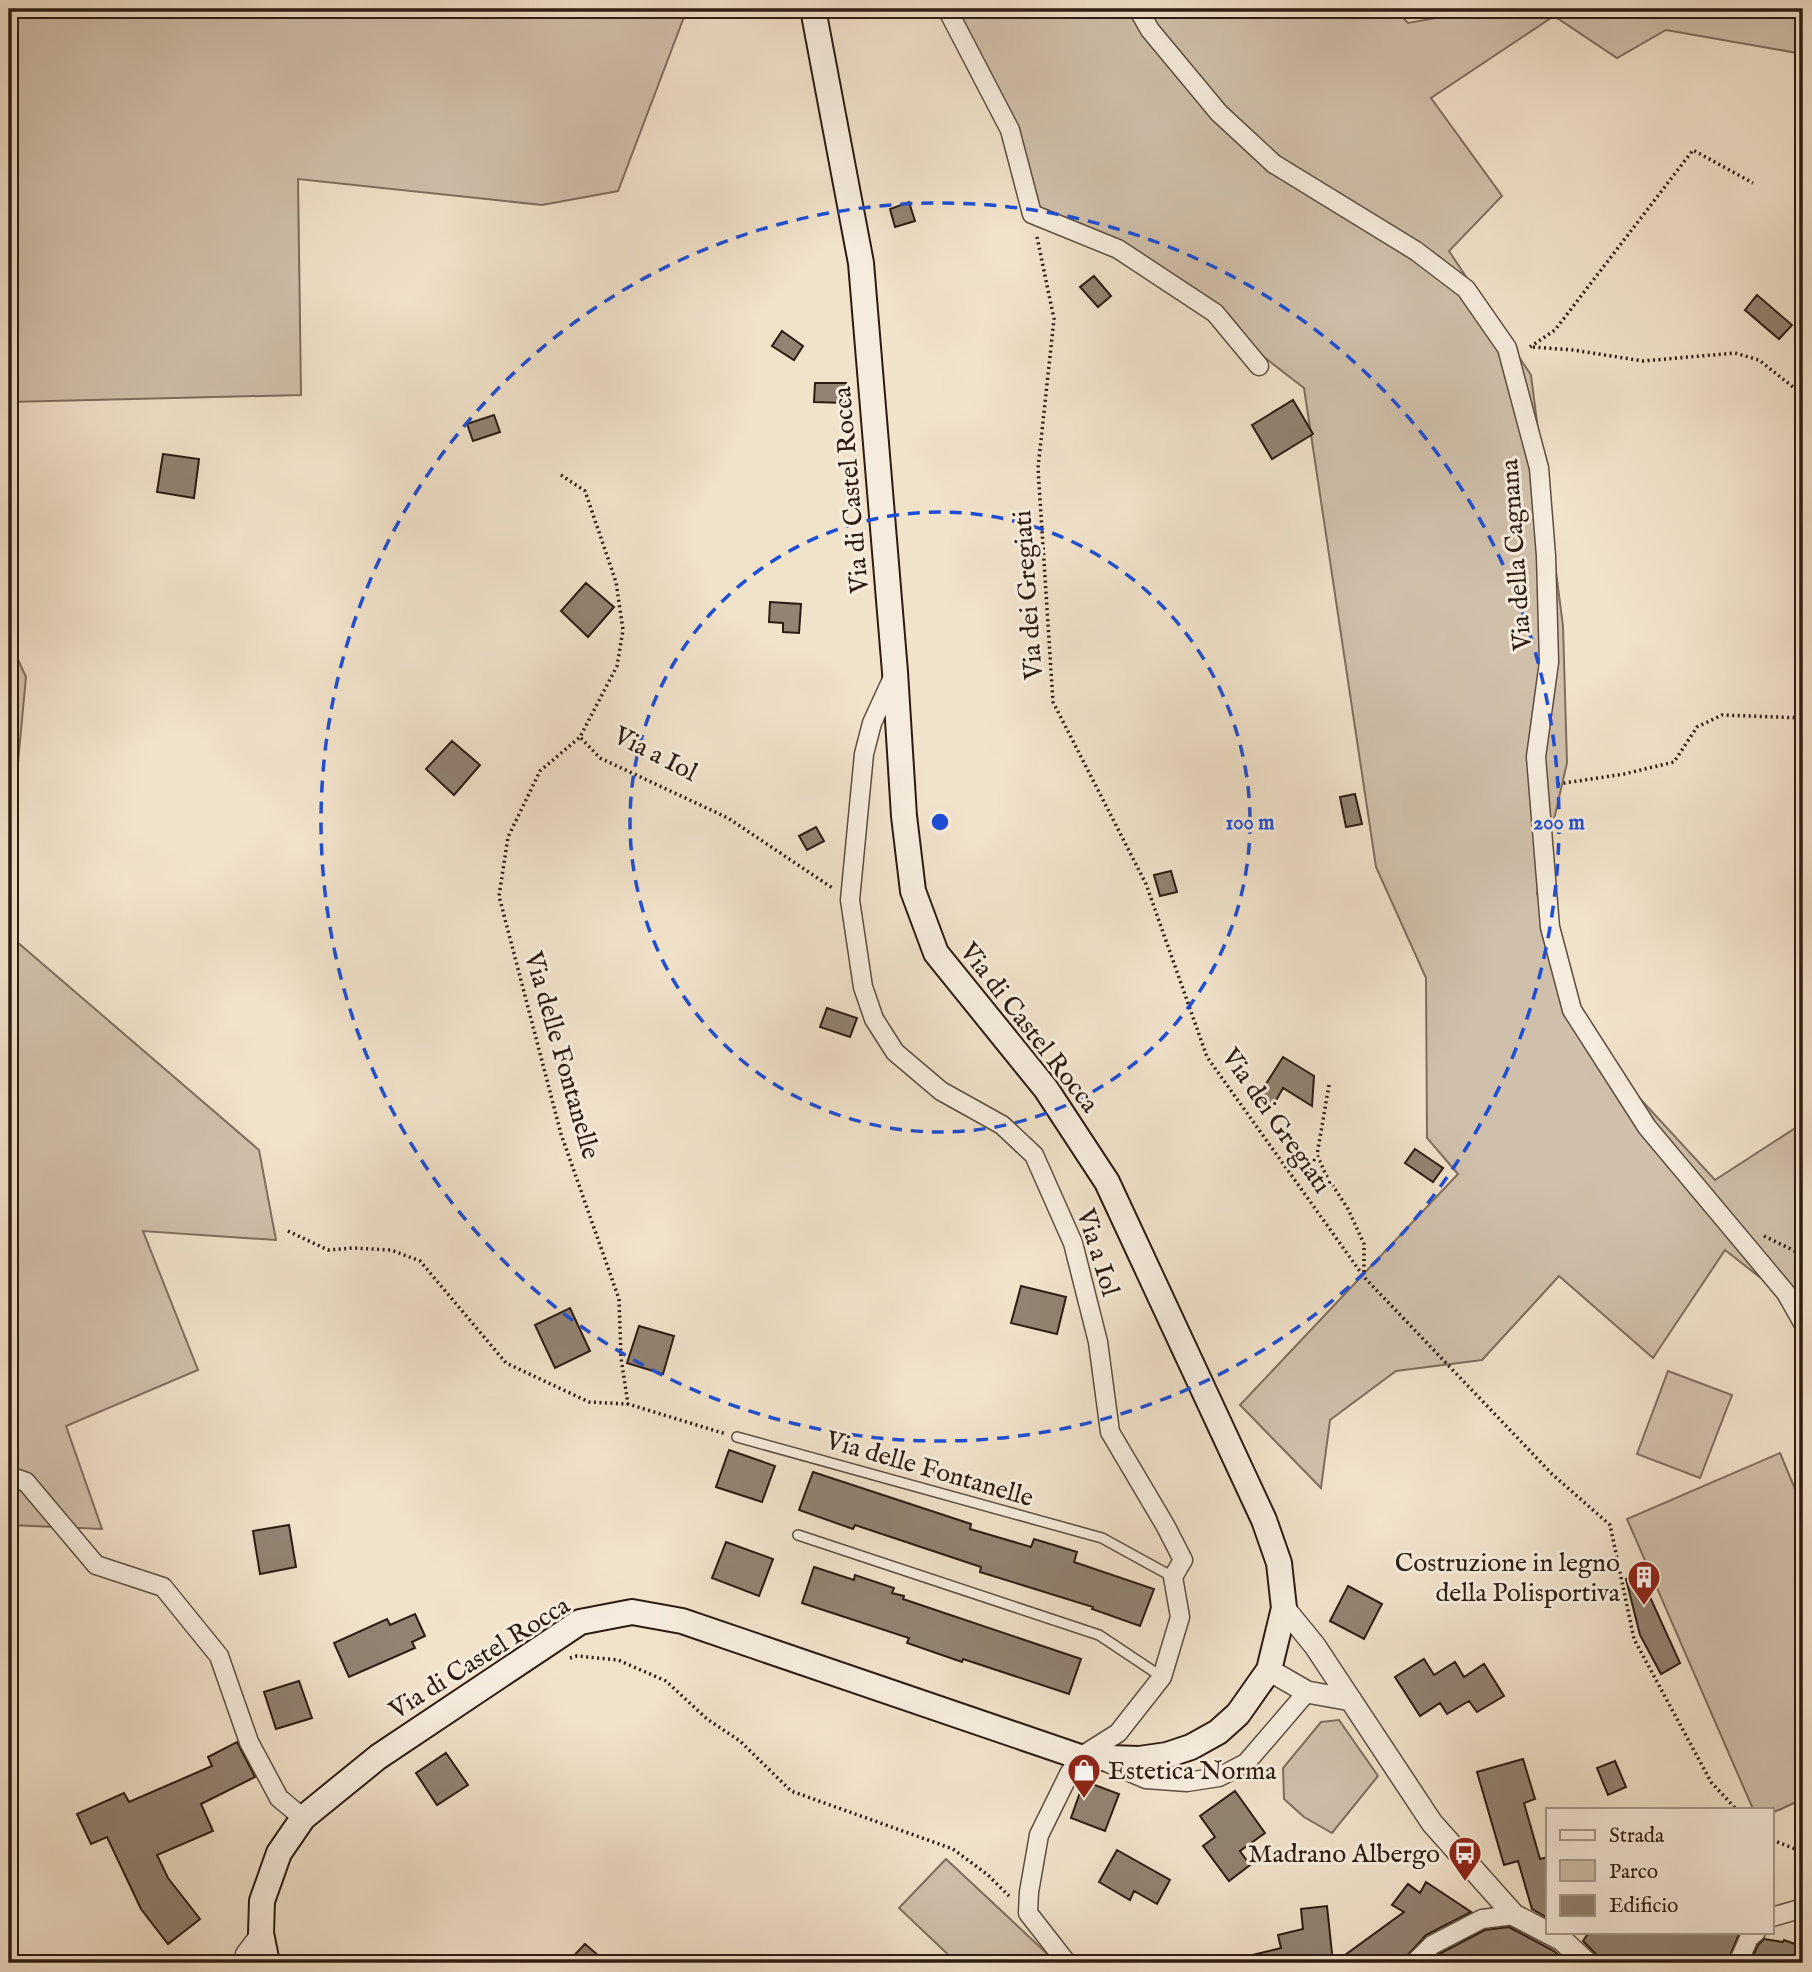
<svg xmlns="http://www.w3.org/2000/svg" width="1812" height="1972" viewBox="0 0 1812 1972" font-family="'IM FELL English',serif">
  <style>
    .green { fill: #d0c0ab; stroke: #7e6e5e; stroke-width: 2 }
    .building { fill: #928372; stroke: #2c1c12; stroke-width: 2 }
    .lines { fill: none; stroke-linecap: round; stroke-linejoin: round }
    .service-casing { stroke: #5d4e40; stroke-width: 12 }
    .minor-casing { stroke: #5d4e40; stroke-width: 21 }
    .tertiary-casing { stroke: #5d4e40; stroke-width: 24 }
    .secondary-casing { stroke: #2c1c12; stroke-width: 28 }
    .path { stroke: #2c1c12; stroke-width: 3.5; stroke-dasharray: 2 3.5; stroke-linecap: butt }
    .service { stroke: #f6ecdd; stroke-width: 9 }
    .minor { stroke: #f6ecdd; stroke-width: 18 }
    .tertiary { stroke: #f6ecdd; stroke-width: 21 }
    .secondary { stroke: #f6ecdd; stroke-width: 24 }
    .ring { fill: none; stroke: #1d4ed8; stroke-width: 3.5; stroke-dasharray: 12 9 }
    .labels { text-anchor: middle; stroke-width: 6; stroke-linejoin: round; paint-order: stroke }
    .street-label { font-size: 26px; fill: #2c1c12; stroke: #f6ecdd }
    .poi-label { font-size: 26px; fill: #2c1c12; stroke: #f6ecdd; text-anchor: end }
    .centre { fill: #1d4ed8; stroke: #f6ecdd; stroke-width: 3.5 }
    .ring-label { font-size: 21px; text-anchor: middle; font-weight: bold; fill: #1d4ed8; stroke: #f6ecdd; stroke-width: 6; stroke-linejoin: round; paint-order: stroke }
  </style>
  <rect width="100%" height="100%" fill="#f1e2ca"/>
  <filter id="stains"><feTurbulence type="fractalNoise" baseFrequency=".00286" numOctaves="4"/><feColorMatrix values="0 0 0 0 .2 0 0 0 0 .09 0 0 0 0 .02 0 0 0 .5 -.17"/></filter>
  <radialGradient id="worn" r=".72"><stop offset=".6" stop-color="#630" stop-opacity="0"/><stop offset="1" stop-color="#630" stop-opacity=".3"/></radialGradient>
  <path class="green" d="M9 9H687L618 191 542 205 298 179 301 395 9 402Z
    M945 9H1395L1408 23 1486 9H1803V54L1666 30 1617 58 1554 16 1431 98 1502 196 1449 251 1531 375 1563 626 1567 763 1537 893 1572 1025 1715 1180 1803 1123V1311L1725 1250 1653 1358 1559 1276 1482 1360 1396 1371 1330 1420 1321 1488 1240 1405 1458 1174 1427 1138 1426 978 1376 867 1304 388 1144 264 1028 210 999 111Z
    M9 640 26 677 9 859Z
    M9 935 259 1150 276 1240 143 1231 198 1370 66 1426 102 1529 9 1525Z
    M1668 1371 1732 1395 1700 1478 1637 1454Z
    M1780 1453 1803 1508V1799L1772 1813V1809H1753L1627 1519Z
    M1339 1720 1378 1776 1332 1833 1304 1817 1284 1799 1283 1768 1321 1722Z
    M946 1859 1057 1963H957L899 1908Z"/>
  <path class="building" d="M909 202 915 221 895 227 890 209Z
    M1094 276 1111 296 1098 307 1080 287Z
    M1757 295 1792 325 1779 339 1745 310Z
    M782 331 803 346 794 360 772 346Z
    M815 383H846V403L814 402Z
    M1293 400 1313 434 1272 459 1252 425Z
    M494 415 500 432 473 441 467 424Z
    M163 454 199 459 194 498 157 492Z
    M586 583 614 607 588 637 561 611Z
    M770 602 801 604 799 633 783 632V623L769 622Z
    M452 741 480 765 454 795 426 769Z
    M1355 794 1362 824 1346 827 1340 797Z
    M816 827 824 841 807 850 799 836Z
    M1171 871 1177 892 1160 896 1154 875Z
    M827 1008 857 1018 850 1037 820 1027Z
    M1283 1057 1314 1076 1312 1106 1283 1088 1274 1104 1259 1095Z
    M1415 1149 1443 1168 1433 1182 1405 1163Z
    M1021 1286 1066 1297 1057 1334 1011 1323Z
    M570 1308 590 1351 555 1368 535 1325Z
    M639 1326 674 1336 663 1374 627 1363Z
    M729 1450 775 1466 762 1502 716 1487Z
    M813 1472 971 1524 970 1529 1031 1547 1034 1539 1077 1552 1074 1562 1154 1589 1140 1626 1092 1609 1093 1607 980 1572 981 1567 855 1525 853 1529 799 1510Z
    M289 1525 296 1567 260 1574 253 1531Z
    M726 1542 773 1559 759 1596 712 1578Z
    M814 1567 854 1580 855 1575 894 1588 892 1593 904 1596 903 1599 1081 1659 1069 1694 963 1659 962 1662 907 1643 909 1638 802 1603Z
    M1640 1575 1680 1663 1661 1674 1640 1635 1626 1579Z
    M1348 1586 1382 1604 1364 1639 1330 1621Z
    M415 1614 425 1636 412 1642 415 1648 349 1677 334 1643 387 1619 390 1625Z
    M1424 1659 1434 1675 1455 1662 1464 1677 1484 1664 1504 1696 1477 1712 1469 1701 1447 1714 1440 1703 1420 1716 1395 1677Z
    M299 1681 312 1718 276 1729 264 1692Z
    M237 1742 255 1777 201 1804 213 1831 157 1855 168 1878 200 1919 168 1944 141 1909 107 1837 91 1844 77 1814 124 1793 129 1802 212 1766 208 1757Z
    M446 1753 468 1785 437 1805 416 1773Z
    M1523 1759 1535 1799 1524 1803 1540 1859 1548 1857V1918L1532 1909 1518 1861 1504 1865 1477 1772Z
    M1615 1761 1626 1787 1608 1795 1597 1768Z
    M1084 1781 1119 1794 1105 1831 1071 1818Z
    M1235 1791 1265 1833 1240 1851 1250 1865 1229 1881 1203 1846 1215 1837 1200 1816Z
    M1117 1850 1170 1880 1157 1904 1134 1891 1130 1900 1099 1882Z
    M1426 1882 1471 1912 1426 1935 1404 1959 1396 1963H1334L1404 1912 1392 1905 1408 1884 1420 1893Z
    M1327 1906 1333 1963H1245L1244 1957 1281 1948 1278 1935 1303 1929 1301 1909Z
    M1509 1927 1554 1951 1568 1963H1430L1439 1954 1485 1930Z
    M1589 1932H1740L1727 1963H1600L1596 1954 1583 1941Z
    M1764 1939 1783 1942 1784 1940 1803 1947V1963H1750L1758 1945Z
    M585 1944 607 1963H567Z"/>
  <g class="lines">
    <defs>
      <path id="service" d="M737 1437 1102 1538 1173 1577
        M798 1535 1099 1635 1162 1677"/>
      <path id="minor" d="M947 9 1010 130 1032 214 1118 249 1215 313 1259 366
        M1138 9 1150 30 1219 113 1274 164 1416 251 1466 289 1507 348 1539 468 1546 556 1549 662 1536 757 1550 927 1572 1010 1647 1127 1786 1293 1803 1323
        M894 675 872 723 864 754 850 900 863 987 874 1019 895 1052 941 1091 1002 1125 1034 1155 1073 1243 1098 1342 1110 1432 1165 1525 1183 1560 1173 1577 1180 1617 1162 1677 1118 1733 1080 1757 1069 1774 1039 1835 1029 1892 1028 1913 1067 1963
        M9 1476 26 1482 96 1565 163 1587 219 1656 249 1742 279 1798 303 1818
        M1106 1762 1146 1779 1187 1782 1219 1777 1246 1763 1307 1692
        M1772 1917 1803 1908
        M244 1963 245 1954 261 1933
        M1414 1963 1432 1945 1482 1919 1514 1915
        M1738 1963 1749 1938 1756 1932"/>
      <path id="tertiary" d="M1284 1608 1315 1646 1432 1823 1514 1915 1562 1940 1587 1963
        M1269 1670 1307 1692 1351 1700"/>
      <path id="secondary" d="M267 1963 261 1933 262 1901 279 1853 303 1818 378 1757 580 1622 632 1612 682 1621 1080 1757 1139 1759 1167 1755 1191 1747 1218 1732 1238 1714 1269 1670 1284 1608 1279 1563 1264 1520 1107 1182 1046 1089 936 953 913 891 904 816 895 672 861 263 813 9"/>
    </defs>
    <use href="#service" class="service-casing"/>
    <use href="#minor" class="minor-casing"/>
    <use href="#tertiary" class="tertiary-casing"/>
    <use href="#secondary" class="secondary-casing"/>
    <path class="path" d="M9 23 30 9
      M1037 237 1054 319 1038 468 1053 702 1146 884 1207 1057 1364 1277 1552 1474 1610 1525 1634 1639 1711 1782 1736 1809
      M1530 347 1555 330 1693 150 1753 183
      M1533 347 1573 350 1643 361 1735 353 1759 360 1803 395
      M561 475 585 491 616 582 623 630 617 666 580 737 540 771 508 837 499 896 561 1134 619 1299 621 1358 628 1404 726 1434
      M581 738 600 758 728 818 834 889
      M1558 784 1624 774 1674 762 1697 727 1722 715 1803 718
      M1329 1085 1317 1155 1326 1175 1348 1209 1364 1244V1275
      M288 1231 328 1250 353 1248 391 1250 420 1261 506 1363 589 1402 628 1404
      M1764 1236 1803 1255
      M570 1658 577 1656 618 1660 666 1681 707 1719 740 1741 791 1791 953 1849 988 1875 1009 1896
      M1772 1840 1803 1852"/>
    <use href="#service" class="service"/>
    <use href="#minor" class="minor"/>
    <use href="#tertiary" class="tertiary"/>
    <use href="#secondary" class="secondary"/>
  </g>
  <g class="ring">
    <circle cx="940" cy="822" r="310"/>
    <circle cx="940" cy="822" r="619"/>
  </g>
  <defs>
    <symbol id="building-pin" viewBox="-11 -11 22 30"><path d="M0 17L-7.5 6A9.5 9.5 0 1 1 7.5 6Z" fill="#8f2418" stroke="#f6ecdd"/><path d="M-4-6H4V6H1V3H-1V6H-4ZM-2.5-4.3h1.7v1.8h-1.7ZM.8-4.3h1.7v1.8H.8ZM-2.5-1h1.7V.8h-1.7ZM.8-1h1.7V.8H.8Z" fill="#fff"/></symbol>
    <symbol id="shop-pin" viewBox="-11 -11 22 30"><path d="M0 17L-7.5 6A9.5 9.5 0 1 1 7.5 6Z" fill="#8f2418" stroke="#f6ecdd"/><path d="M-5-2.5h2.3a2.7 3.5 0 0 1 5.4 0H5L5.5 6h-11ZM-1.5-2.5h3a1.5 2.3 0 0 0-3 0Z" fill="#fff"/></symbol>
    <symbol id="bus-pin" viewBox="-11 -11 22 30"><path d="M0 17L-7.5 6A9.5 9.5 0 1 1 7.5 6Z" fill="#8f2418" stroke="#f6ecdd"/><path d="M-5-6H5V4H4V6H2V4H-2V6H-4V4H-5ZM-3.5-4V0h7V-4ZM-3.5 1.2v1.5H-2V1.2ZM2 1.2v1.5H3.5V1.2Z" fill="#fff"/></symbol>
  </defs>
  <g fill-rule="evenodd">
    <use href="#building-pin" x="1625" y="1558" width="38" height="52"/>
    <use href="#shop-pin" x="1065" y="1751" width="38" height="52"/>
    <use href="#bus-pin" x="1446" y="1834" width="38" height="52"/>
  </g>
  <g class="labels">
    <g class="street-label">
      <text transform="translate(850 490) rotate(-95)" y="9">Via di Castel Rocca</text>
      <text transform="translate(1515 555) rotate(-94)" y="9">Via della Cagnana</text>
      <text transform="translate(1027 595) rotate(-94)" y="9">Via dei Gregiati</text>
      <text transform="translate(656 753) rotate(27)" y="9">Via a Iol</text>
      <text transform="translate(1030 1027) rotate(52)" y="9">Via di Castel Rocca</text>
      <text transform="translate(563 1055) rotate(74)" y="9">Via delle Fontanelle</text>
      <text transform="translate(1277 1120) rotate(55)" y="9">Via dei Gregiati</text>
      <text transform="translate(1099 1252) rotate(73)" y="9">Via a Iol</text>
      <text transform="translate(930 1468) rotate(16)" y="9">Via delle Fontanelle</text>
      <text transform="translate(479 1657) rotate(-32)" y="9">Via di Castel Rocca</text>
    </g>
    <g class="poi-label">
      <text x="1620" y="1571">Costruzione in legno<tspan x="1620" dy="30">della Polisportiva</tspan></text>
      <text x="1108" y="1779" text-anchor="start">Estetica Norma</text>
      <text x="1440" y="1862">Madrano Albergo</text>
    </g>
  </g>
  <circle cx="940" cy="822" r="10" class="centre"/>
  <g class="ring-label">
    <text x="1250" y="829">100 m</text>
    <text x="1559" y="829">200 m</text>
  </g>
  <rect width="1812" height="1972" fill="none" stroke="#f1e2ca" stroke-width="35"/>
  <rect x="10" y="10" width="1791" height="1951" fill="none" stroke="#2c1c12" stroke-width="3.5"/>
  <rect x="18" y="18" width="1777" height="1937" fill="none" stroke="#2c1c12" stroke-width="2"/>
  <rect x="1546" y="1808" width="228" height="126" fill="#f6ecdd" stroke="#a5998c" stroke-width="2"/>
  <rect x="1560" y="1830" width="35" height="10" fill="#f6ecdd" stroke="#a5998c" stroke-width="2"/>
  <text x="1609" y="1842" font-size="21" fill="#2c1c12">Strada</text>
  <rect x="1560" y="1860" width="35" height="21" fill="#d0c0ab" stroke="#a5998c" stroke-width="2"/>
  <text x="1609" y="1878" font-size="21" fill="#2c1c12">Parco</text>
  <rect x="1560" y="1895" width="35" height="21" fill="#928372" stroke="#a5998c" stroke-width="2"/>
  <text x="1609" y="1912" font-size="21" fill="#2c1c12">Edificio</text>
  <rect width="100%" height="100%" filter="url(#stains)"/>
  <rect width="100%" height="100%" fill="url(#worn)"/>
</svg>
